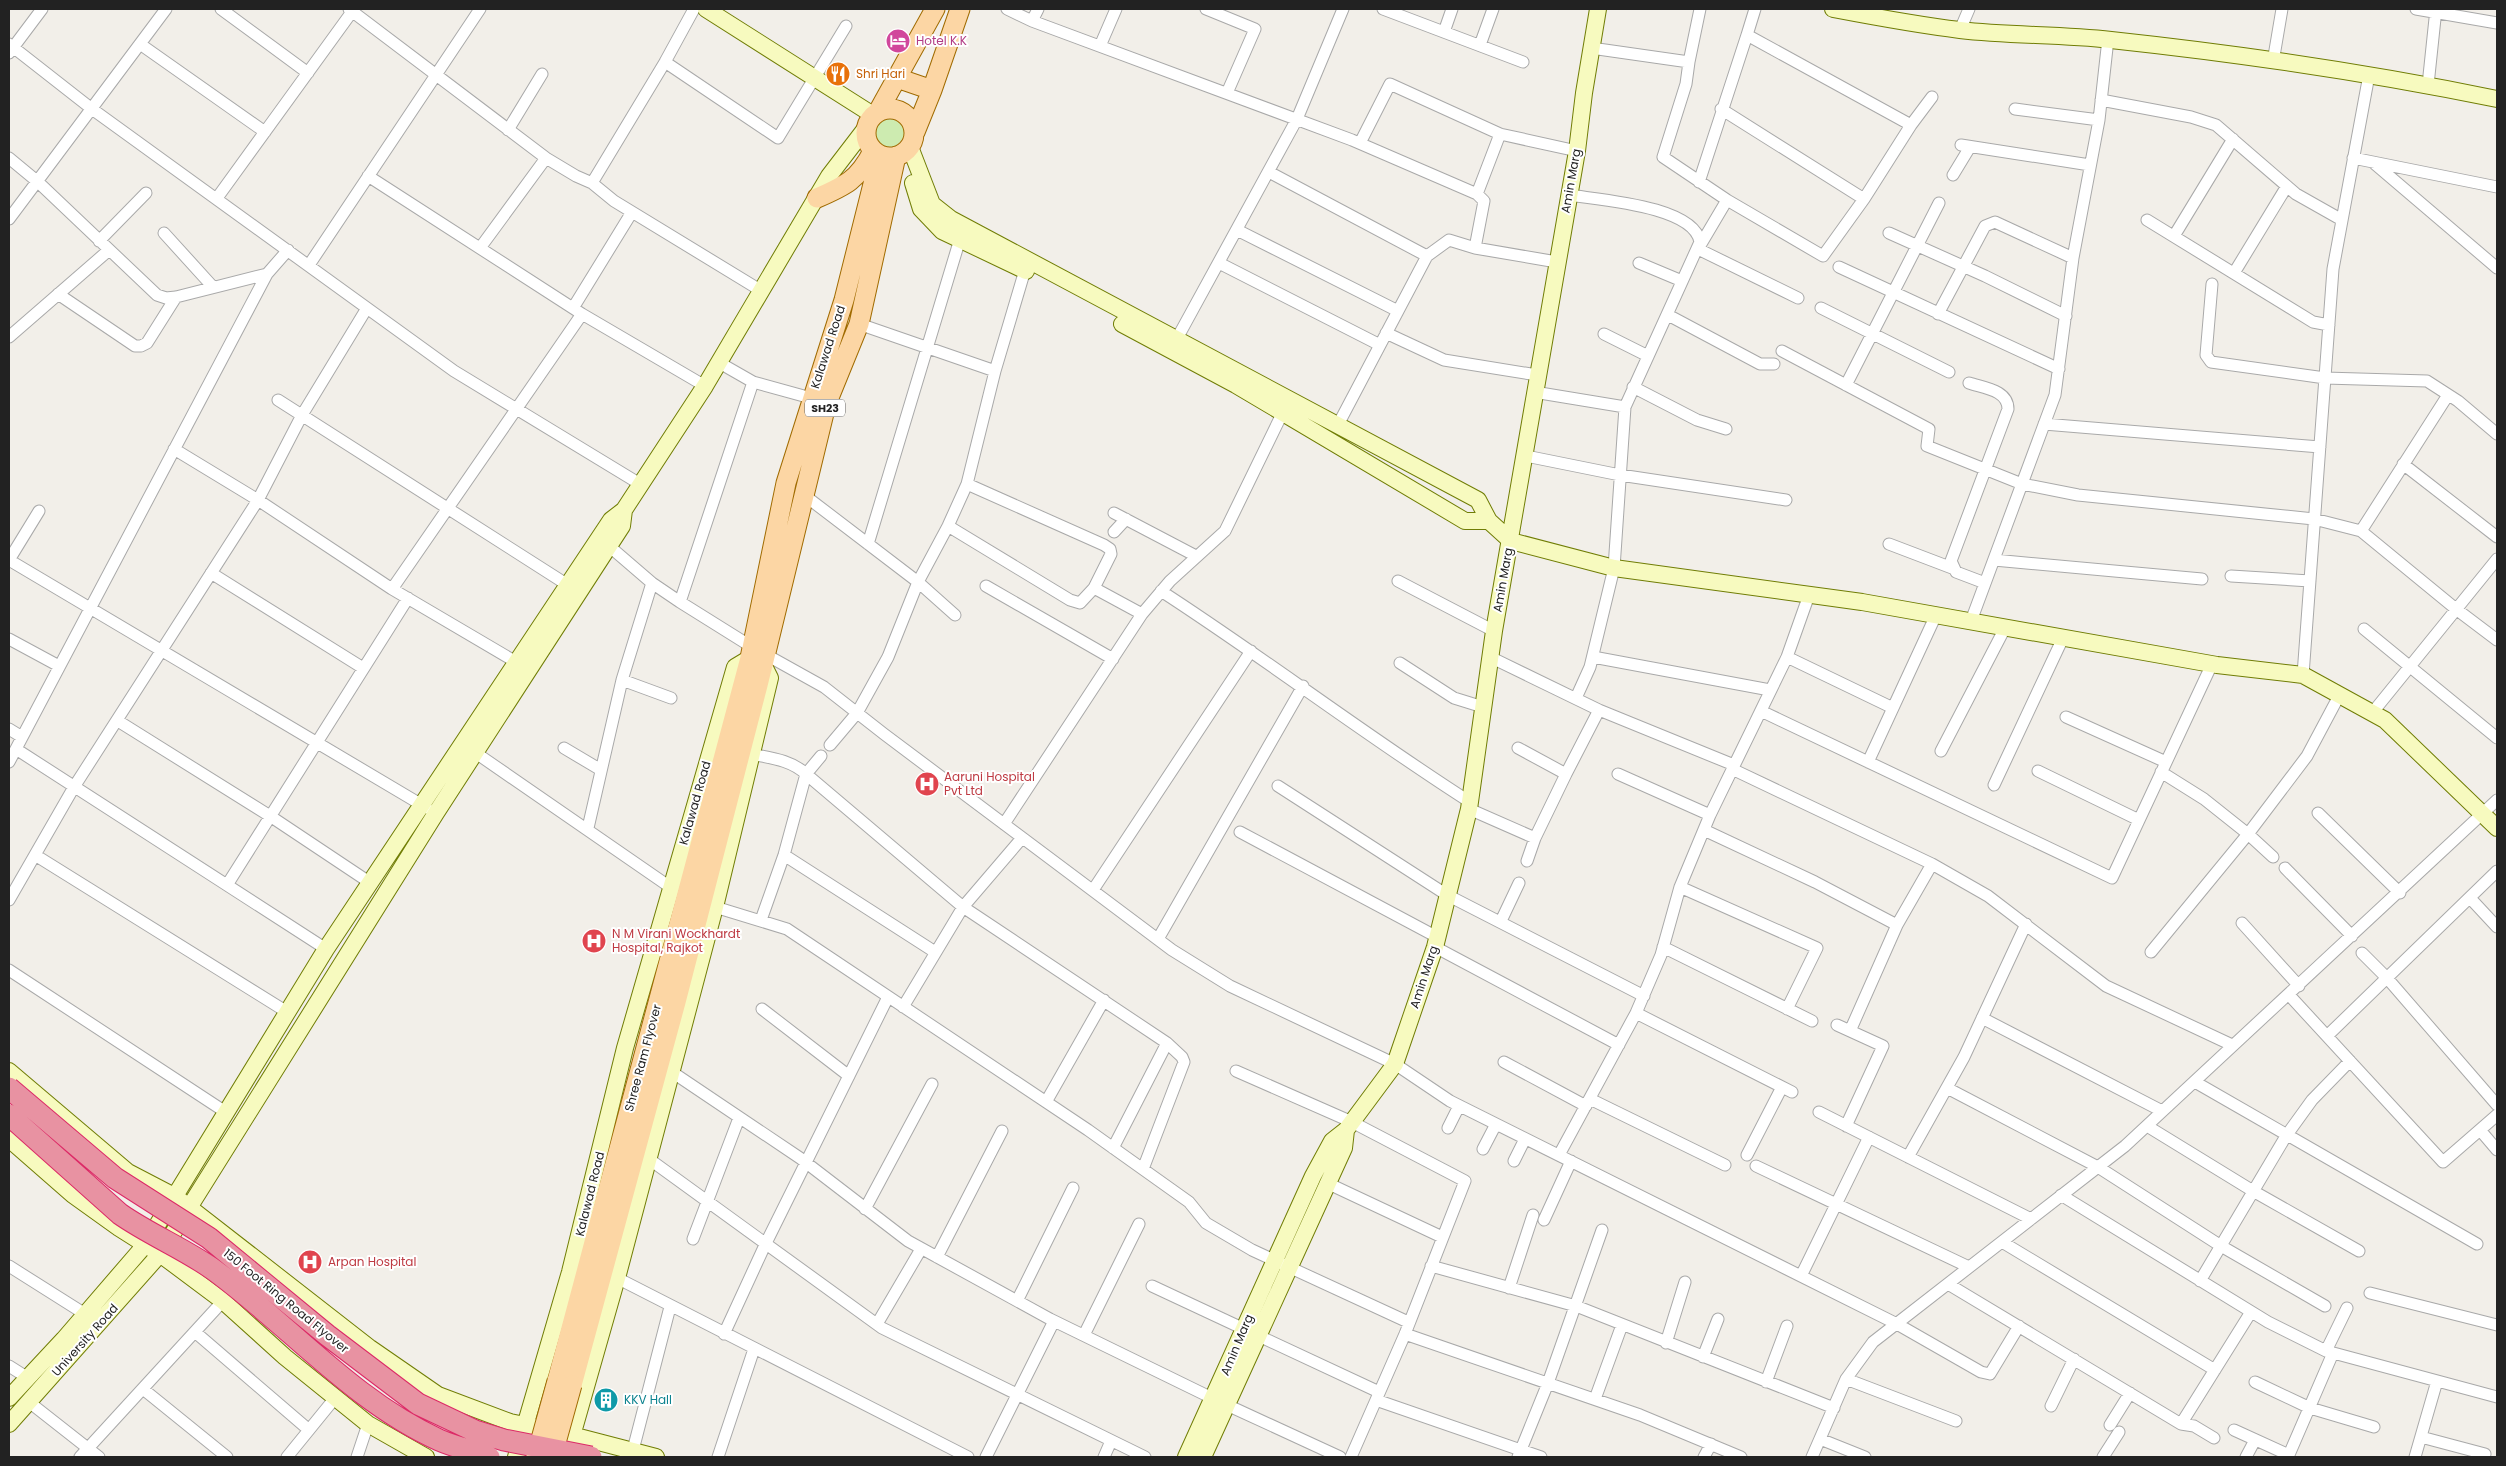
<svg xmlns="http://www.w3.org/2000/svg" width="2506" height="1466" viewBox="0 0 2506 1466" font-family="Poppins,sans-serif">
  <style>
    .grass { fill: #cdebb0 }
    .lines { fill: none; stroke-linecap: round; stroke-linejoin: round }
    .street-casing { stroke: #a9a9a9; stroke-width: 13 }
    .secondary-casing { stroke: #707d05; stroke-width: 18 }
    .primary-casing { stroke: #a06b00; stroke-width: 21 }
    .street { stroke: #fff; stroke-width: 11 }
    .secondary { stroke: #f7fabf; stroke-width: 16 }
    .primary { stroke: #fcd6a4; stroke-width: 19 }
    .primary-bridge-casing { stroke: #a06b00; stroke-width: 21; stroke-linecap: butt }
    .highway-bridge-casing { stroke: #dc2a67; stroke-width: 23; stroke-linecap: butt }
    .primary-bridge { stroke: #fcd6a4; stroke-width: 19 }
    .highway-bridge { stroke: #e892a2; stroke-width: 21 }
    .labels { text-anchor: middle; stroke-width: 4; stroke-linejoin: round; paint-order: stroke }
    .shield { fill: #fff; stroke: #646464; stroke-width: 1 }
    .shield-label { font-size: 11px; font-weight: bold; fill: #222 }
    .hotel-label { font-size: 12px; fill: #b23c85; stroke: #fff; text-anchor: start }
    .food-label { font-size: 12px; fill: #c56008; stroke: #fff; text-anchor: start }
    .street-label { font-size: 12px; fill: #222; stroke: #fff }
    .health-label { font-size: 12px; fill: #be3a42; stroke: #fff; text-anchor: start }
    .culture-label { font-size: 12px; fill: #0d838f; stroke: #fff; text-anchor: start }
  </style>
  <rect width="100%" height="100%" fill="#f2efe9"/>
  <path class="grass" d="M892 110C921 110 904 144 889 152L872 143C873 127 878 117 892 110Z"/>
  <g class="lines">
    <defs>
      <path id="street" d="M221 9 308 73
        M349 9 546 158 576 176 592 183 665 62 694 9
        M1007 9 1032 21 1352 140 1477 194 1484 201 1475 248 1557 262
        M1206 9 1255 29 1227 93
        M1383 9 1523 62
        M1755 9 1747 35 1911 125 1932 97
        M2416 9 2497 23
        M1032 21 1038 9
        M1960 30 1969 9
        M1444 32 1452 9
        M9 44 92 109 454 371 640 484
        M140 44 265 132
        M1480 45 1493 9
        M1100 46 1116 9
        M1591 48 1689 62 1700 9
        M9 53 42 9
        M665 62 778 138 846 26
        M1689 62 1686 84 1663 157 1727 200 1823 256 1864 199 1911 125
        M2273 62 2282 9
        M2428 85 2436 9
        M2101 100 2191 117 2216 125 2296 194 2342 220
        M1721 109 1864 199
        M2015 109 2099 120
        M508 130 542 74
        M1360 143 1390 84 1500 134 1577 151
        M1961 145 2090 165
        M9 158 38 182 157 295 166 298 176 297 267 274 288 250
        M2353 158 2497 187
        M2375 164 2497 268
        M1269 172 1427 256
        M1953 175 1970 147
        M368 176 582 314 705 386
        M1699 182 1747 35
        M592 183 614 201 760 290
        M1477 194 1500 134
        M1569 195C1600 200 1694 206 1700 242L1625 407 1614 568 1590 667 1576 698
        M217 198 354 9
        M1727 200 1698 249 1798 298
        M9 219 166 9
        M2147 220 2313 322 2329 325
        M1237 230 1398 311
        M164 233 213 287
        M1889 233 1985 276 2066 316
        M2174 236 2233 139
        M99 241 146 193
        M480 248 546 158
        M1219 263 1380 345
        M1639 263 1682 281
        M309 265 480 9
        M1839 267 2059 369
        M2234 273 2287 186
        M2212 284 2206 355 2211 362 2325 378 2427 381 2458 401 2497 434
        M58 294 135 346H141L147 343 176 297
        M573 308 632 212
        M1821 308 1949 372
        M1938 314 1985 226 1995 222 2073 258
        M1668 315 1760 364H1774
        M859 324 995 371 1025 270
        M1386 333 1444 360 1537 375
        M1604 334 1648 356
        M9 337 109 250
        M1174 344 1297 119 1343 9
        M1782 351 1929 429 1927 446 2022 484 2078 495 2314 519 2361 531 2448 395
        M718 362 753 382
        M1969 383C1984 388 2008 390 2008 409L1951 561 1956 572 1985 583
        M1846 385 1939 203
        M1633 387 1697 420 1726 429
        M1534 392 1625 407
        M278 400 574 589
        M1340 421 1427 256 1449 240 1475 248
        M2044 424 2320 447
        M174 449 258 500 392 589 516 662
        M1526 456 1620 475 1786 500
        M2403 464 2497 537
        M804 495 918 582 955 615
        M1114 513 1196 556
        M948 526 1070 600 1080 603 1094 588 1111 554 1110 549 1104 545 967 484
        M2361 531 2456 609 2497 640
        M1114 532 1126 519
        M868 544 960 239
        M1889 544 1952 568
        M609 546 652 583 680 602 752 647 824 687 884 734 1172 950 1230 986 1395 1064 1450 1101 1897 1324 1981 1372 1990 1374 2019 1326
        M9 560 427 808
        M9 560 39 511
        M1994 560 2202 579
        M211 573 363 668
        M2231 576 2310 581
        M1398 581 1494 631
        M986 586 1113 659
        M1094 588 1142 614
        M392 589 582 314
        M1161 591C1266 659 1365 735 1470 802
        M680 602 753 382 811 398
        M1971 621 2055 395 2073 258 2099 120 2108 39
        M2364 629 2497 738
        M9 639 59 666
        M1490 657 1599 710 1566 774 1518 748
        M1593 657 1770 690
        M1787 657 1893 708
        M1400 663 1454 698 1483 707
        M2303 675 2333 269 2369 75
        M622 680 671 698
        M1599 710 1734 765
        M1761 711 2112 878 2212 664
        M2373 712 2497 559
        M2066 717 2166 762
        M118 721 270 816 369 882
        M9 729 22 737
        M830 745 857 713 888 657 918 582 948 526 967 484 995 371
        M564 748 601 770
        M16 749 326 949
        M1941 751 2005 628
        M476 753 670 887
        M751 754C771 758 791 760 806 774L784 855 761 920
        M821 756 806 774 963 907 1167 1043 1113 1148
        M9 762 267 274
        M1868 762 1936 615
        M1732 769 1932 864 1988 896 2106 986 2232 1045
        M2038 771 2139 820
        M2161 772 2204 799 2248 834 2307 756 2340 694
        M1618 774 1710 815
        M1994 785 2063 638
        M1278 786 1447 895 1644 996
        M1469 809 1535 838 1566 774
        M2318 813 2400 893
        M1004 824 1142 614 1170 581 1225 531 1282 414
        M588 828 622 680 652 583
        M1704 830 1815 882 1897 925
        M1240 832 1437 937
        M35 855 287 1012
        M784 855 935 952
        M1527 861 1535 838
        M2285 868 2352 936
        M227 885 408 598
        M1680 887 1817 948 1787 1009
        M1093 890 1251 651
        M2470 898 2497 927
        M9 900 74 787 258 500 302 415 367 308
        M715 907 787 929 1088 1130 1189 1202 1206 1223 1252 1250 1408 1322
        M1501 921 1519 883
        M2242 923 2299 986
        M1158 939 1303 686
        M1435 947 1619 1045
        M1663 947 1812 1021
        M2151 952 2248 834 2273 857
        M2362 953 2387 978 2497 1105
        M9 970 227 1113
        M2289 995 2443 1162 2497 1115
        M903 1007 963 907 1022 838
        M762 1009 849 1076
        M1636 1013 1792 1092
        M1982 1018 2162 1111
        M1837 1025 1883 1046 1846 1126
        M1850 1031 1897 925 1932 864
        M2327 1036 2497 871
        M1504 1062 1586 1106
        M1236 1071 1352 1122 1465 1181 1405 1334 1351 1457
        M672 1072 800 1158 908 1241 1050 1319 1214 1399 1340 1457
        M2195 1082 2477 1244
        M1947 1088 2098 1167 2221 1246 2325 1306
        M1590 1099 1725 1165
        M1046 1102 1104 1000
        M1819 1112 2031 1219
        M2147 1126 2253 1191 2359 1251
        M1448 1128 1459 1106
        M2480 1130 2497 1150
        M1483 1149 1496 1124
        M1559 1155 1636 1013 1661 955 1680 887 1710 815 1787 657 1809 595
        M1747 1155 1782 1087
        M1908 1157 1964 1057 2026 924
        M649 1159 882 1328 1145 1457
        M1514 1161 1525 1139
        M1756 1166 1969 1267
        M1143 1169 1184 1062 1182 1057 1167 1043
        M1327 1183 1442 1237
        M2061 1195 2268 1322 2326 1351 2497 1397
        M865 1209 932 1084
        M1544 1220 1571 1161
        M693 1239 739 1118
        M2002 1242 2215 1370
        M937 1257 1002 1131
        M9 1266 85 1314
        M1431 1266 1576 1306 1834 1408
        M1801 1276 1869 1137
        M617 1278 968 1457
        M2200 1281 2286 1136 2312 1100 2350 1061
        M1948 1284 2181 1424 2251 1312
        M1152 1286 1244 1329
        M1509 1288 1533 1215
        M2370 1293 2497 1325
        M1017 1301 1073 1188
        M877 1324 921 1249
        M195 1332 309 1430
        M724 1334 765 1245 888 997
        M1405 1334 1640 1415 1741 1457
        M1084 1335 1139 1224
        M1259 1336 1379 1392
        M1666 1343 1685 1282
        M2326 1351 2347 1308
        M1703 1357 1718 1319
        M9 1366 28 1378
        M1846 1379 1956 1421
        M1766 1382 1787 1326
        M2255 1382 2310 1408 2374 1427
        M143 1389 227 1457
        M1595 1399 1622 1325
        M1376 1400 1541 1457
        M29 1402 99 1457
        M2051 1406 2074 1359
        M2181 1424 2194 1426 2214 1438
        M2110 1425 2130 1393
        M2234 1430 2289 1455
        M2421 1437 2485 1454
        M1820 1439 1865 1457
        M633 1450 670 1307
        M80 1457 223 1301
        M287 1457 335 1398
        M357 1457 368 1424
        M718 1457 754 1349
        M986 1457 1054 1321
        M1104 1457 1111 1441
        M1518 1457 1548 1383 1602 1230
        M1704 1457 1711 1444
        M1812 1457 1846 1379 1873 1342 2125 1146 2497 800
        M2103 1457 2119 1432
        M2246 1457 2255 1440
        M2288 1457 2333 1353
        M2415 1457 2437 1381"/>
      <path id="secondary" d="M706 9 873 115
        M1833 9C1875 17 1918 25 1960 30 2010 36 2061 34 2111 40 2241 54 2370 73 2497 99
        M910 147 932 204 951 219 1478 500 1489 521 1511 541 1614 568 1862 602 2217 665 2303 675 2385 720 2497 828
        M913 183 921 209 942 231 1026 271
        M1122 324 1236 385 1465 521H1489
        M9 1071 128 1172 176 1197 370 1348 425 1386 438 1395 510 1422 534 1427
        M9 1139 73 1195 119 1228 160 1254 223 1301 285 1357 368 1424 426 1457
        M9 1398 64 1339 145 1245 326 949 611 520 624 510 705 386 829 176 865 129
        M9 1424 160 1254 436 813 609 546 622 526 624 510
        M560 1432 656 1457
        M516 1457 570 1272 625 1048 735 667 750 658
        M566 1457 617 1278 715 907 770 678 763 664
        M1186 1457 1313 1176 1332 1141 1346 1130 1395 1064 1435 947 1469 809 1494 631 1577 151 1584 93 1598 9
        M1203 1457 1344 1148 1346 1130"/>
      <path id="primary" d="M897 78 932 90
        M866 133a24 24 0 1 1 48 0a24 24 0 1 1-48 0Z
        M879 110 935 9
        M915 132 932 90 960 9
        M817 198C845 186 858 180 873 151
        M557 1381 750 658 786 483 844 300 880 156
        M572 1385 676 1002 758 685 826 405 859 324 896 156"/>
    </defs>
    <use href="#street" class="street-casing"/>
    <use href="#secondary" class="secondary-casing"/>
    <use href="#primary" class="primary-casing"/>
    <use href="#street" class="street"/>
    <use href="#secondary" class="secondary"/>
    <use href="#primary" class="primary"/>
    <defs>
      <path id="primary-bridge" d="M536 1457 557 1381
        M552 1457 572 1385"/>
      <path id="highway-bridge" d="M9 1088 115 1178 209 1238 327 1335 418 1404 475 1431 504 1440 591 1457
        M9 1115 120 1214C150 1235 185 1249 214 1270 289 1325 353 1401 439 1440 455 1447 473 1451 489 1457"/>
    </defs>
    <use href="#primary-bridge" class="primary-bridge-casing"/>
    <use href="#highway-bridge" class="highway-bridge-casing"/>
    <use href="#primary-bridge" class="primary-bridge"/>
    <use href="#highway-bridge" class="highway-bridge"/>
  </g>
  <defs>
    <symbol id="hotel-disc" viewBox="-11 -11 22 22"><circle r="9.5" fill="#d1479c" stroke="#fff"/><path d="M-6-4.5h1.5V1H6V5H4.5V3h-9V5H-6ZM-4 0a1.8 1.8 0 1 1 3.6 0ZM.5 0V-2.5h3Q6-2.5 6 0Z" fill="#fff"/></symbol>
    <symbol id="restaurant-disc" viewBox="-11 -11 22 22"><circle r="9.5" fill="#e8710a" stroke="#fff"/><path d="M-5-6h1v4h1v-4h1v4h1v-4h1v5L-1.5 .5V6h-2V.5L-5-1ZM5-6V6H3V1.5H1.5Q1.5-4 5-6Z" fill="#fff"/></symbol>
    <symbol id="hospital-disc" viewBox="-11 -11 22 22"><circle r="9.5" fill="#e0444e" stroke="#fff"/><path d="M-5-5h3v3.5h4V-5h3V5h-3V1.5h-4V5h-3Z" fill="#fff"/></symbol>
    <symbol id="building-disc" viewBox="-11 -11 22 22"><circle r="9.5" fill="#0f9aa8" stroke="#fff"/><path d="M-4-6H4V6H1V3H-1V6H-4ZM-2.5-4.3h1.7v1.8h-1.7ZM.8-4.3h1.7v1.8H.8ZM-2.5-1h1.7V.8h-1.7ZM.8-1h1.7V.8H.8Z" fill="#fff"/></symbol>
  </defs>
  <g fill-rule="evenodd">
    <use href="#hotel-disc" x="884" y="27" width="28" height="28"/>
    <use href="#restaurant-disc" x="824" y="60" width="28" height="28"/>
    <use href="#hospital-disc" x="913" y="770" width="28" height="28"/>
    <use href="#hospital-disc" x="580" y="927" width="28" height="28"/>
    <use href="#hospital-disc" x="296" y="1248" width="28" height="28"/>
    <use href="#building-disc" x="592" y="1386" width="28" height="28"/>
  </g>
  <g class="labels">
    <rect class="shield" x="805" y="399.5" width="40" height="17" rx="4"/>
    <g class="shield-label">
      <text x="825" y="412">SH23</text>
    </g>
    <g class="hotel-label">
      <text x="916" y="45">Hotel K.K</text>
    </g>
    <g class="food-label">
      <text x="856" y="78">Shri Hari</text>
    </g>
    <g class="street-label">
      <text transform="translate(1571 181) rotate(-80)" y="4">Amin Marg</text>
      <text transform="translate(828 347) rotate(-72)" y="4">Kalawad Road</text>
      <text transform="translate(1503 580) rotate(-80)" y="4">Amin Marg</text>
      <text transform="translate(695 803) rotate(-74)" y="4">Kalawad Road</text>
      <text transform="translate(1424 977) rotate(-72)" y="4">Amin Marg</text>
      <text transform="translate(643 1058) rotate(-75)" y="4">Shree Ram Flyover</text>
      <text transform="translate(590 1194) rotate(-76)" y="4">Kalawad Road</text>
      <text transform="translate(286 1301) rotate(39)" y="4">150 Foot Ring Road Flyover</text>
      <text transform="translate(85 1340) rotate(-48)" y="4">University Road</text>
      <text transform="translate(1237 1345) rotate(-67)" y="4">Amin Marg</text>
    </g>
    <g class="health-label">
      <text x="944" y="781">Aaruni Hospital<tspan x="944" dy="14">Pvt Ltd</tspan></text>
      <text x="612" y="938">N M Virani Wockhardt<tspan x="612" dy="14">Hospital, Rajkot</tspan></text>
      <text x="328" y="1266">Arpan Hospital</text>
    </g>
    <g class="culture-label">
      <text x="624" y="1404">KKV Hall</text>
    </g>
  </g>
  <rect width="2506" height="1466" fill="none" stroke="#222222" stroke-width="20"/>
</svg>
